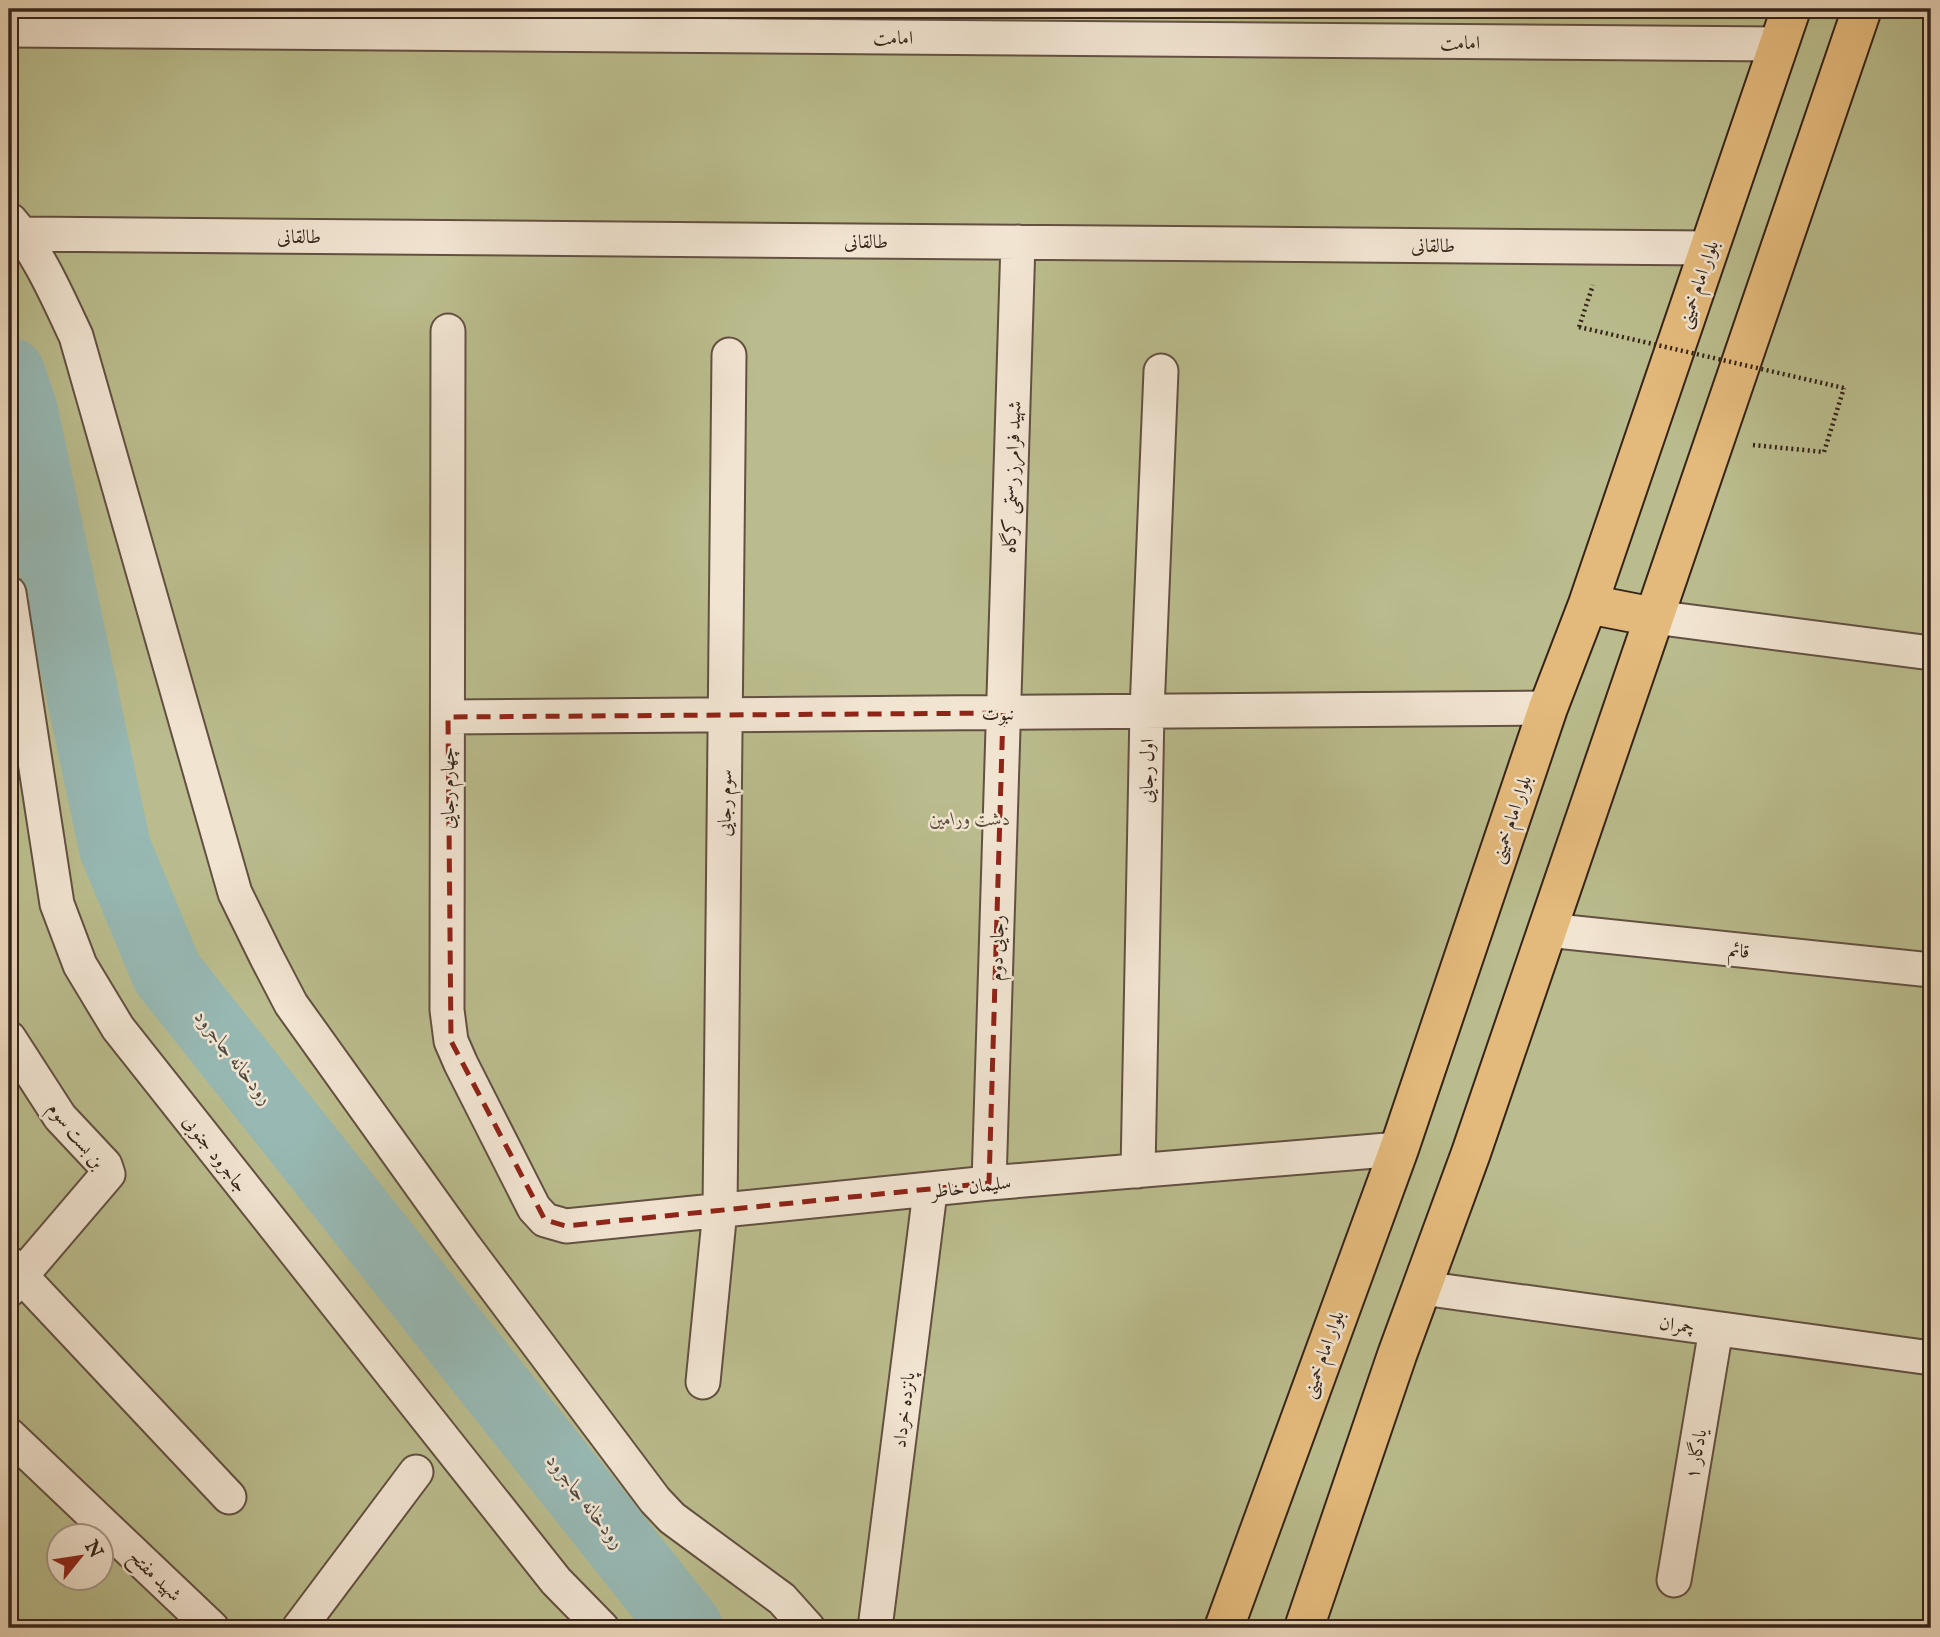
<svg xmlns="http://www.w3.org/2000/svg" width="1940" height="1637" viewBox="0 0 1940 1637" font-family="'IM FELL English',Amiri,serif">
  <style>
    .green { fill: #babc8d; stroke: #787054; stroke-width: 2; fill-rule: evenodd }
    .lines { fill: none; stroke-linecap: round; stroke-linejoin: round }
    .river { stroke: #97b8b3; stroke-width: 72 }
    .service-casing { stroke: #635042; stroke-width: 21 }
    .minor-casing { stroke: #635042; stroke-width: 37 }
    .primary-casing { stroke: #36241a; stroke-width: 42 }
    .path { stroke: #36241a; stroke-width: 4.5; stroke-dasharray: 2 3.5; stroke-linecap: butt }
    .service { stroke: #f1e4d1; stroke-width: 18 }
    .minor { stroke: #f1e4d1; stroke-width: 33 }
    .primary { stroke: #e4ba7c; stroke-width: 38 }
    .path-bridge { stroke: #36241a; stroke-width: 4.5; stroke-dasharray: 2 3.5; stroke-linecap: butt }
    .marked { fill: none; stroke: #8f2418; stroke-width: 5; stroke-dasharray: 14 9; stroke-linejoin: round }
    .labels { text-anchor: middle; stroke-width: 5; stroke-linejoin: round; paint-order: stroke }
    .street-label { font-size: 19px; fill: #36241a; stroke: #f1e4d1 }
    .park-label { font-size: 19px; font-style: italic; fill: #574a37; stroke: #f1e4d1 }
    .water-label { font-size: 21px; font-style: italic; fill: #4e4940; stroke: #f1e4d1 }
  </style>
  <rect width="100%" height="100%" fill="#e9d5b8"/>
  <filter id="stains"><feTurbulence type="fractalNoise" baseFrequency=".00286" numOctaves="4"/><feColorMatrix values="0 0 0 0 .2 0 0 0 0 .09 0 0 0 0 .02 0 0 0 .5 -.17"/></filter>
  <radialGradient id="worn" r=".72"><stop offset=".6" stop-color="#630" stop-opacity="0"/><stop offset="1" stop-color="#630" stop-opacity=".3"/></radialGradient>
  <path class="green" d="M9 9H1931V1628H9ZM60 1536H102V1578H60Z"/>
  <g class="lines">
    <path class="river" d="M9 373 22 411 115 848 167 973 687 1628"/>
    <defs>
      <path id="service" d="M1925 9 1931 10"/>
      <path id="minor" d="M9 30 1778 44
        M10 220C39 253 57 296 76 336L235 893 267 958 291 1004 465 1247 655 1500 672 1518 782 1599 808 1628
        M22 234 1709 248
        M448 331 447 1010 451 1041 461 1064 534 1208 545 1220 566 1226 989 1183 1399 1149
        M9 593 57 904 80 965 118 1028 556 1581 602 1628
        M1654 617 1931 653
        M448 717 1548 708
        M1547 930 1931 970
        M9 1038 60 1117 105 1165 108 1174 9 1290
        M1138 1171 1147 711 1161 371
        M989 1183 1018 242
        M9 1263 229 1497
        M1422 1288 1931 1358
        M703 1382 720 1210 729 355
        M9 1435 212 1628
        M1674 1580 1716 1329
        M299 1628 416 1472
        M875 1628 930 1192"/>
      <path id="primary" d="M1588 604 1654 617
        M1224 1628 1399 1149 1548 708 1588 604 1791 9
        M1304 1628 1397 1355 1471 1153 1862 9"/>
    </defs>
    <use href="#service" class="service-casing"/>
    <use href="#minor" class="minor-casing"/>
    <use href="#primary" class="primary-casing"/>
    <path class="path" d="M1579 327 1593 285
      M1753 445 1824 452 1844 388"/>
    <use href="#service" class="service"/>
    <use href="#minor" class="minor"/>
    <use href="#primary" class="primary"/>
    <path class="path-bridge" d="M1579 327 1844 388"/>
  </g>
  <path class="marked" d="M1003 713 989 1183 566 1226 545 1220 451 1041 448 717Z"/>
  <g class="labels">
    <g class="street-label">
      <text x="893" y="44">امامت</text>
      <text x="1460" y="49">امامت</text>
      <text x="299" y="243">طالقانی</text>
      <text x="866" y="248">طالقانی</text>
      <text x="1433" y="252">طالقانی</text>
      <text transform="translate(1697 284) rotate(-71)" y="7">بلوار امام خمینی</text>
      <text transform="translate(1011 477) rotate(-88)" y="7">شهید فرامرز رستمی کرگاه</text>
      <text x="998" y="720">نبوت</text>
      <text transform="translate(1146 771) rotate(-89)" y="7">اول رجایی</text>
      <text transform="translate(447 788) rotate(-90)" y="7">چهارم رجایی</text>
      <text transform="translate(724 803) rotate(-89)" y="7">سوم رجایی</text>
      <text transform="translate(1510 819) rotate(-71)" y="7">بلوار امام خمینی</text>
      <text transform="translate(996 948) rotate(-88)" y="7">رجایی دوم</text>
      <text transform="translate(1739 950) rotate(6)" y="7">قائم</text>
      <text transform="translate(77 1135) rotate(52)" y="7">بن بست سوم</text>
      <text transform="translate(216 1153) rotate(52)" y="7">جاجرود جنوبی</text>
      <text transform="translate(971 1186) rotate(-7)" y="7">سلیمان خاطر</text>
      <text transform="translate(1677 1324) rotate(8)" y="7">چمران</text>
      <text transform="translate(1322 1354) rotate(-70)" y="7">بلوار امام خمینی</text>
      <text transform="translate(903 1410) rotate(-83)" y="7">پانزده خرداد</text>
      <text transform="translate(1695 1454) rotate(-80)" y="7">یادگار ۱</text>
      <text transform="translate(156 1575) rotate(44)" y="7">شهید مفتح</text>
    </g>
    <g class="park-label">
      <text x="970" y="825">دشت ورامین</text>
    </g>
    <g class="water-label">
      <text transform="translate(234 1057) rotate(52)" y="7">رودخانه جاجرود</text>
      <text transform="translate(586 1501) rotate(52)" y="7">رودخانه جاجرود</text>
    </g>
  </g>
  <rect width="1940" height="1637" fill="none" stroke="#e9d5b8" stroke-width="35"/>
  <rect x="10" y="10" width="1919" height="1616" fill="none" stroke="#36241a" stroke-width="3.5"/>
  <rect x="18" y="18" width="1905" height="1602" fill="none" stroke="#36241a" stroke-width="2"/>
  <g transform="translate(80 1557) rotate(60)"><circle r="33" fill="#f1e4d1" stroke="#a69788" stroke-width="2"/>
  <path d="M0-5L12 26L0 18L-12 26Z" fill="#8f2418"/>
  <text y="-10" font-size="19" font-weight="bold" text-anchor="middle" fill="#36241a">N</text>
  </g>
  <rect width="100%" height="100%" filter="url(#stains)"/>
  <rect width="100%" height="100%" fill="url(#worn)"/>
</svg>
